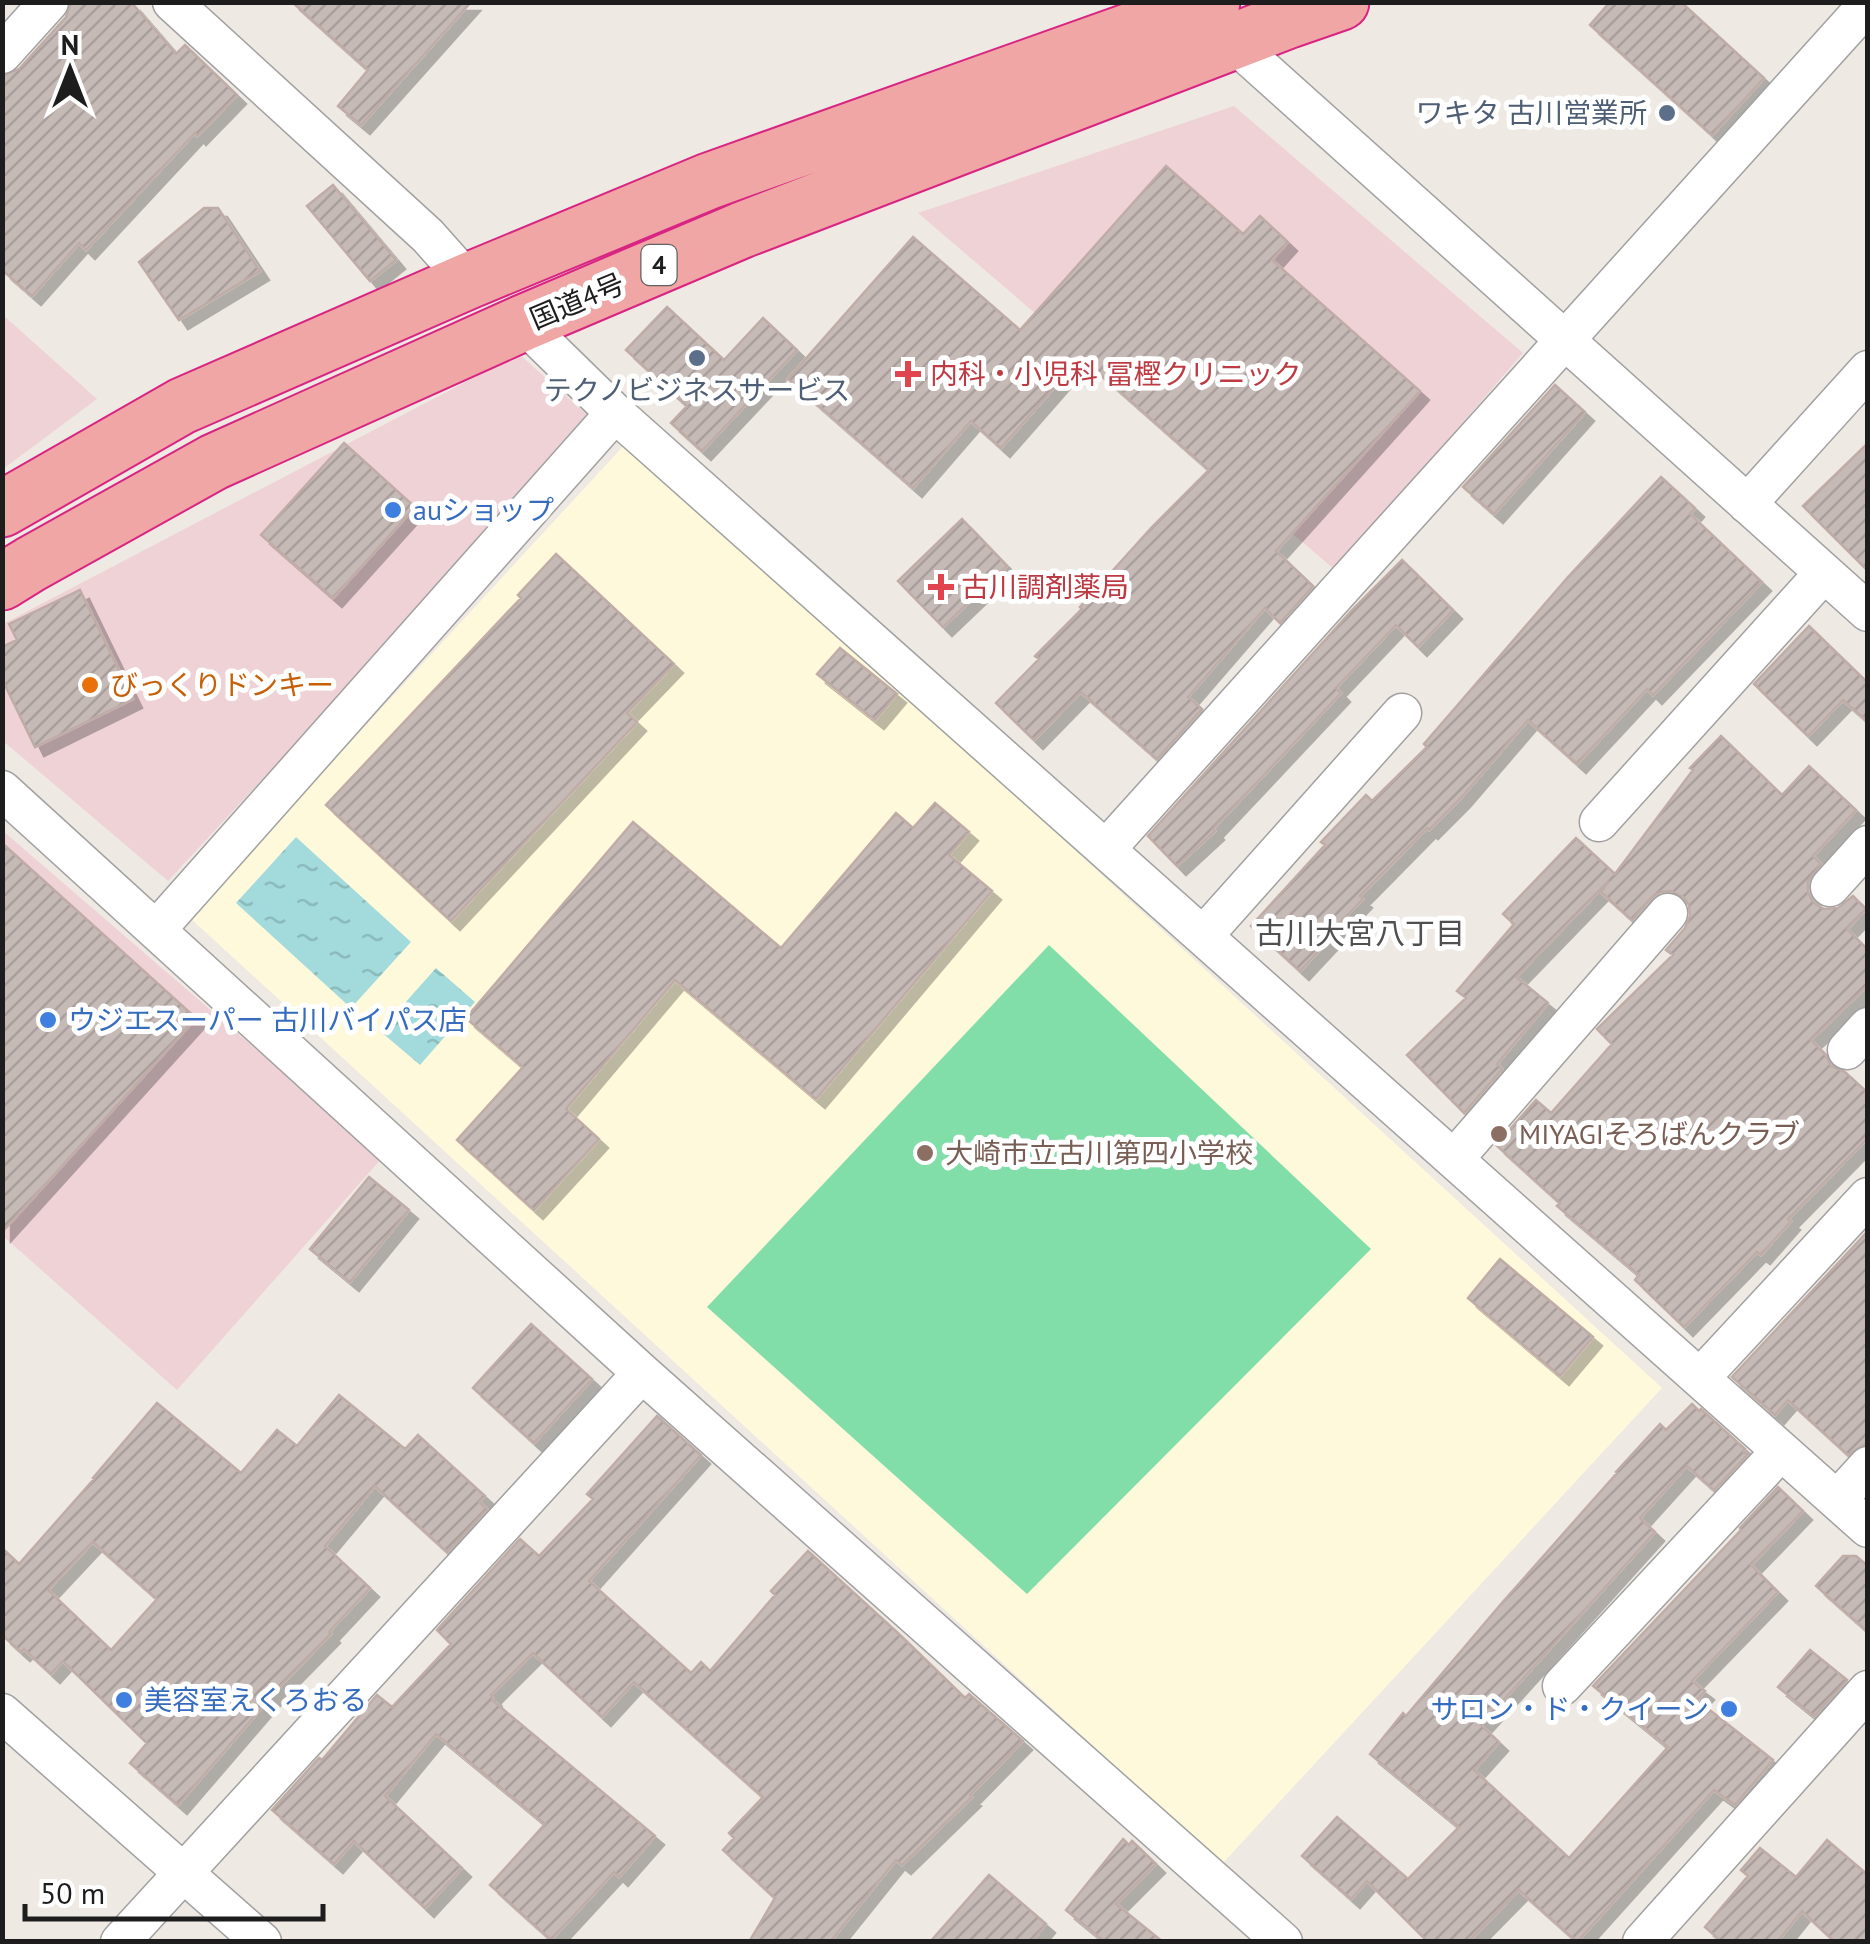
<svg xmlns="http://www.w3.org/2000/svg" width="1870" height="1944" viewBox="0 0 1870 1944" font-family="'PT Sans','Noto Sans JP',sans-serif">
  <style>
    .commercial { fill: #efd2d6 }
    .education { fill: #fff9dc }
    .pitch { fill: #81dea9 }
    .water { fill: url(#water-ripples) }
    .building { fill: url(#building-hatch); stroke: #c0aca6; stroke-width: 2.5; fill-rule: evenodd; filter: url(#shadow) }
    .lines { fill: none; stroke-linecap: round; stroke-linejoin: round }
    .minor-casing { stroke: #a1a1a1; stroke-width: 41 }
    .trunk-casing { stroke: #d82482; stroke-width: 59 }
    .minor { stroke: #fff; stroke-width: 38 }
    .trunk { stroke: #f0a6a4; stroke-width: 55 }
    .service-dot { fill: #5c6f8a; stroke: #fff; stroke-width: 4 }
    .health-dot { fill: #e0444e; stroke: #fff; stroke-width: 4 }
    .shop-dot { fill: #3f7fe0; stroke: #fff; stroke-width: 4 }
    .food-dot { fill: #e8710a; stroke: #fff; stroke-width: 4 }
    .education-dot { fill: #8d6e63; stroke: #fff; stroke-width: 4 }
    .labels { text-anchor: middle; stroke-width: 10; stroke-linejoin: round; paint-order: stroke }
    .shield { fill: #fff; stroke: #616161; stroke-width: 2.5 }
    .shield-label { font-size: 25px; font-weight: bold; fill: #1d1d1d }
    .service-label { font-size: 28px; fill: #4e5e75; stroke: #fff; text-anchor: end }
    .street-label { font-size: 28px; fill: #1d1d1d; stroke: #fff }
    .health-label { font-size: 28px; fill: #be3a42; stroke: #fff; text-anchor: start }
    .shop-label { font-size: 28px; fill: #366cbe; stroke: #fff; text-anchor: start }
    .food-label { font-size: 28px; fill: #c56008; stroke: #fff; text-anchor: start }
    .education-label { font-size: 28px; fill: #785e54; stroke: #fff; text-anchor: start }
    .neighbourhood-label { font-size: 30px; fill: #505050; stroke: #fff }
  </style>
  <defs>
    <pattern id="water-ripples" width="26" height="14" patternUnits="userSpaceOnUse" patternTransform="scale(2.5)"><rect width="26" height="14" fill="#a3dadc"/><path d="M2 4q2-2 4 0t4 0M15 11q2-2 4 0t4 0" fill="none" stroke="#8cbbbc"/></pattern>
    <pattern id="building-hatch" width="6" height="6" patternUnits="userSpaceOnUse" patternTransform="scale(2.5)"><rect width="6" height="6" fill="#c6bab7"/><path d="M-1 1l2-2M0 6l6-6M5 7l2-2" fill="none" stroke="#aa9f9d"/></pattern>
    <filter id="shadow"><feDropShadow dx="9" dy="9" stdDeviation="0" flood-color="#0004"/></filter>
  </defs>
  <rect width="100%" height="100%" fill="#eee9e3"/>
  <path class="commercial" d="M1234 106 1523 353 1335 570 918 213Z
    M3 315 97 399 3 469Z
    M519 354 594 421 168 881 3 741V624Z
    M3 831 382 1158 177 1390 3 1236Z"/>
  <path class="education" d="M628 441 1662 1388 1222 1864 189 917Z"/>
  <path class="pitch" d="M1049 945 1371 1249 1027 1594 707 1307Z"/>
  <path class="water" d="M296 837 411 942 351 1008 236 903Z
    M436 968 475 1002 420 1065 380 1031Z"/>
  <path class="building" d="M71 2H131L176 54 185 45 237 95 197 136 195 133 86 250 79 243 32 296 2 270V76L19 69 66 17Z
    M292 2H471L361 125 338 106 368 70Z
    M1610 2H1681L1764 78 1712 135 1590 25Z
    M1166 166 1243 234 1260 216 1288 242 1272 260 1420 391 1276 551 1313 586 1280 623 1265 608 1188 697 1202 709 1157 759 1081 692 1034 740 996 703 1039 659 1035 656 1082 609 1080 607 1152 527 1209 470 1081 357 1001 448 971 421 913 488 788 379 913 237 1020 330Z
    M333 185 396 260 370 281 307 206Z
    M204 208H218L260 271 179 320 139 262Z
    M667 307 724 360 763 318 797 350 702 451 671 423 687 406 626 350Z
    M1555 385 1585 412 1494 514 1463 487Z
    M344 443 415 507 333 598 261 535Z
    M1868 443V571L1803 506Z
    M1661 477 1695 508 1690 514 1762 582 1653 695 1647 689 1577 764 1528 720 1461 798 1429 830 1427 828 1360 896 1363 899 1325 938 1328 941 1300 971 1251 926 1325 845 1321 842 1366 795 1372 801 1427 747 1424 744 1462 700 1568 577Z
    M962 519 1007 566 943 627 898 581Z
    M556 554 674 664 627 713 637 722 451 921 326 805 521 598 518 595Z
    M1402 560 1453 610 1418 647 1396 625 1336 688 1341 693 1213 829 1215 831 1177 866 1148 836 1353 609Z
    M80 590 133 699 35 747 2 679V647L17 640 9 624Z
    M1809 626 1868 683V722L1843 700 1808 736 1754 684Z
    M840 648 897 694 875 720 817 674Z
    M1721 736 1782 795 1809 766 1856 810 1813 856 1821 864 1808 881V893L1814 903 1824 909 1838 908 1853 896 1866 909 1847 929 1868 950V985L1811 1040 1825 1054 1831 1066 1845 1072 1868 1093V1138L1788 1219 1791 1221 1761 1255 1757 1252 1684 1327 1635 1280 1639 1275 1557 1206 1560 1203 1496 1145 1536 1100 1551 1113 1612 1044 1597 1029 1673 955 1666 950 1685 928 1690 916 1689 905 1683 897 1671 891 1660 892 1651 898 1632 920 1601 892 1609 881 1516 977 1548 1003 1497 1064 1502 1069 1464 1113 1407 1055 1466 998 1457 991 1514 924 1503 914 1576 838 1615 874 1693 770 1690 768Z
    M935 803 969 832 949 855 992 891 816 1099 675 980 566 1109 599 1139 534 1210 457 1140 523 1067 466 1018 633 822 781 948 896 813 913 828Z
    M2 843 196 1018 2 1232Z
    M369 1177 409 1210 350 1282 310 1249Z
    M1868 1231V1442L1848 1455 1788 1400 1775 1415 1732 1377Z
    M1500 1259 1593 1337 1560 1376 1468 1298Z
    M531 1324 592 1379 534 1443 473 1388Z
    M339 1395 405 1449 418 1435 485 1496 479 1502 487 1509 447 1552 375 1486 325 1546 370 1588 329 1632 331 1634 283 1683 178 1805 130 1763 147 1743 63 1661 51 1674 24 1649 21 1652 2 1635V1548L19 1564 94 1479 93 1478 157 1403 241 1473 277 1430 297 1446ZM93 1542 157 1599 111 1650 48 1590Z
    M1692 1404 1699 1411 1701 1409 1745 1449 1743 1451 1747 1455 1714 1490 1687 1466 1640 1518 1655 1532 1481 1725 1499 1742 1474 1770 1569 1858 1668 1747 1593 1686 1741 1530 1740 1528 1778 1487 1803 1511 1751 1565 1778 1592 1692 1681 1705 1691 1697 1700 1773 1760 1735 1805 1714 1790 1577 1942 1519 1890 1468 1942H1428L1367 1881 1351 1899 1302 1856 1337 1817 1408 1879 1459 1827 1370 1754 1403 1713 1406 1716 1501 1604 1617 1473 1616 1472 1660 1424 1666 1430Z
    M657 1416 701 1455 589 1581 691 1673 701 1662 710 1671 775 1595 771 1591 808 1551 900 1635 965 1698 969 1694 1023 1741 970 1795 972 1797 902 1865 896 1860 830 1942H749L775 1898 723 1850 734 1838 729 1833 763 1797 634 1682 602 1717 533 1653 491 1695 493 1698 492 1700 655 1836 619 1877 614 1872 551 1940 490 1885 545 1824 436 1734 385 1796 462 1868 425 1908 354 1841 334 1864 272 1810 319 1758 322 1760 377 1695 392 1707 451 1644 437 1630 520 1539 539 1556 593 1499 587 1494Z
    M1843 1556H1856L1868 1566V1632L1816 1586Z
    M1810 1650 1847 1680 1814 1716 1778 1687Z
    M1123 1839 1129 1845 1132 1841 1156 1864 1116 1904 1163 1942H1105L1066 1910Z
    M1827 1840 1868 1875V1942H1835L1802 1911 1777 1942H1722L1705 1927 1748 1876 1741 1870 1760 1848 1796 1877Z
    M989 1875 1046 1924 1031 1942H930Z"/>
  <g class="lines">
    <defs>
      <path id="minor" d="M172 2 428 236 468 281
        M1216 27 1868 612
        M2 54 49 2
        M523 323 615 413 1868 1528
        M1747 504 1868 370
        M2 790 642 1373 1283 1942
        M1599 822 1824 573
        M1106 849 1868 4
        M1830 887 1868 845
        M156 930 615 413
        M1203 936 1402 713
        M1847 1050 1868 1027
        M1454 1159 1668 913
        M1700 1378 1868 1197
        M1837 1500 1868 1466
        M1562 1686 1781 1451
        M2 1713 262 1942
        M120 1942 642 1373
        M1642 1942 1868 1690"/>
      <path id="trunk" d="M2 509 182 406 468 281 709 181 1212 2
        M2 582 31 564 214 462 523 323 742 230 1289 20 1341 2"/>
    </defs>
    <use href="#minor" class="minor-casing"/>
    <use href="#trunk" class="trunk-casing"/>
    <use href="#minor" class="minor"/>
    <use href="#trunk" class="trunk"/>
  </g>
  <g class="service-dot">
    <circle cx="1667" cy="113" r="10"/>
    <circle cx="697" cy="358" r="10"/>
  </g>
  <g class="health-dot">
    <path d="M903 359h10v10h10v10h-10v10h-10v-10h-10v-10h10z"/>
    <path d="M936 572h10v10h10v10h-10v10h-10v-10h-10v-10h10z"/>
  </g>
  <g class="shop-dot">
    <circle cx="393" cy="510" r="10"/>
    <circle cx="48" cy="1020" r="10"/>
    <circle cx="124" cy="1700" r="10"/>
    <circle cx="1729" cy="1709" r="10"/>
  </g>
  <circle class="food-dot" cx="90" cy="685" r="10"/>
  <g class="education-dot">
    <circle cx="1499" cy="1134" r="10"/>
    <circle cx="925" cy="1153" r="10"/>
  </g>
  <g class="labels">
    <rect class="shield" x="641.5" y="245" width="35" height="40" rx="8"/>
    <g class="shield-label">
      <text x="659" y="274">4</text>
    </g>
    <g class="service-label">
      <text x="1647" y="123">ワキタ 古川営業所</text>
      <text x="697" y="400" text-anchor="middle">テクノビジネスサービス</text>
    </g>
    <g class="street-label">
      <text transform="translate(577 301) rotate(-23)" y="10">国道4号</text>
    </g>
    <g class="health-label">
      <text x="930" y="384">内科・小児科 冨樫クリニック</text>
      <text x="961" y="597">古川調剤薬局</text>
    </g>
    <g class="shop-label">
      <text x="413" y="520">auショップ</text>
      <text x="68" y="1030">ウジエスーパー 古川バイパス店</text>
      <text x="144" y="1710">美容室えくろおる</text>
      <text x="1709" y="1719" text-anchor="end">サロン・ド・クイーン</text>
    </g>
    <g class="food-label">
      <text x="110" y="695">びっくりドンキー</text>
    </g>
    <g class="education-label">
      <text x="1519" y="1144">MIYAGIそろばんクラブ</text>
      <text x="945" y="1163">大崎市立古川第四小学校</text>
    </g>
    <g class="neighbourhood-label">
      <text x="1360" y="944">古川大宮八丁目</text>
    </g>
  </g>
  <rect width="1870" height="1944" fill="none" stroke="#1d1d1d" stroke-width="10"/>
  <g transform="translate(70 70)" stroke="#ffffff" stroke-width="8" paint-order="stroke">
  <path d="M0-8L18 38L0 25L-18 38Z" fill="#1d1d1d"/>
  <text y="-15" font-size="28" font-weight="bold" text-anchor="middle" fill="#1d1d1d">N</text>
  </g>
  <path d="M25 1904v15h298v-15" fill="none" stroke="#1d1d1d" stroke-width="5"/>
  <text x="40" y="1904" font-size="30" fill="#1d1d1d" stroke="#ffffff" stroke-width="8" paint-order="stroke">50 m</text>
</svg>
